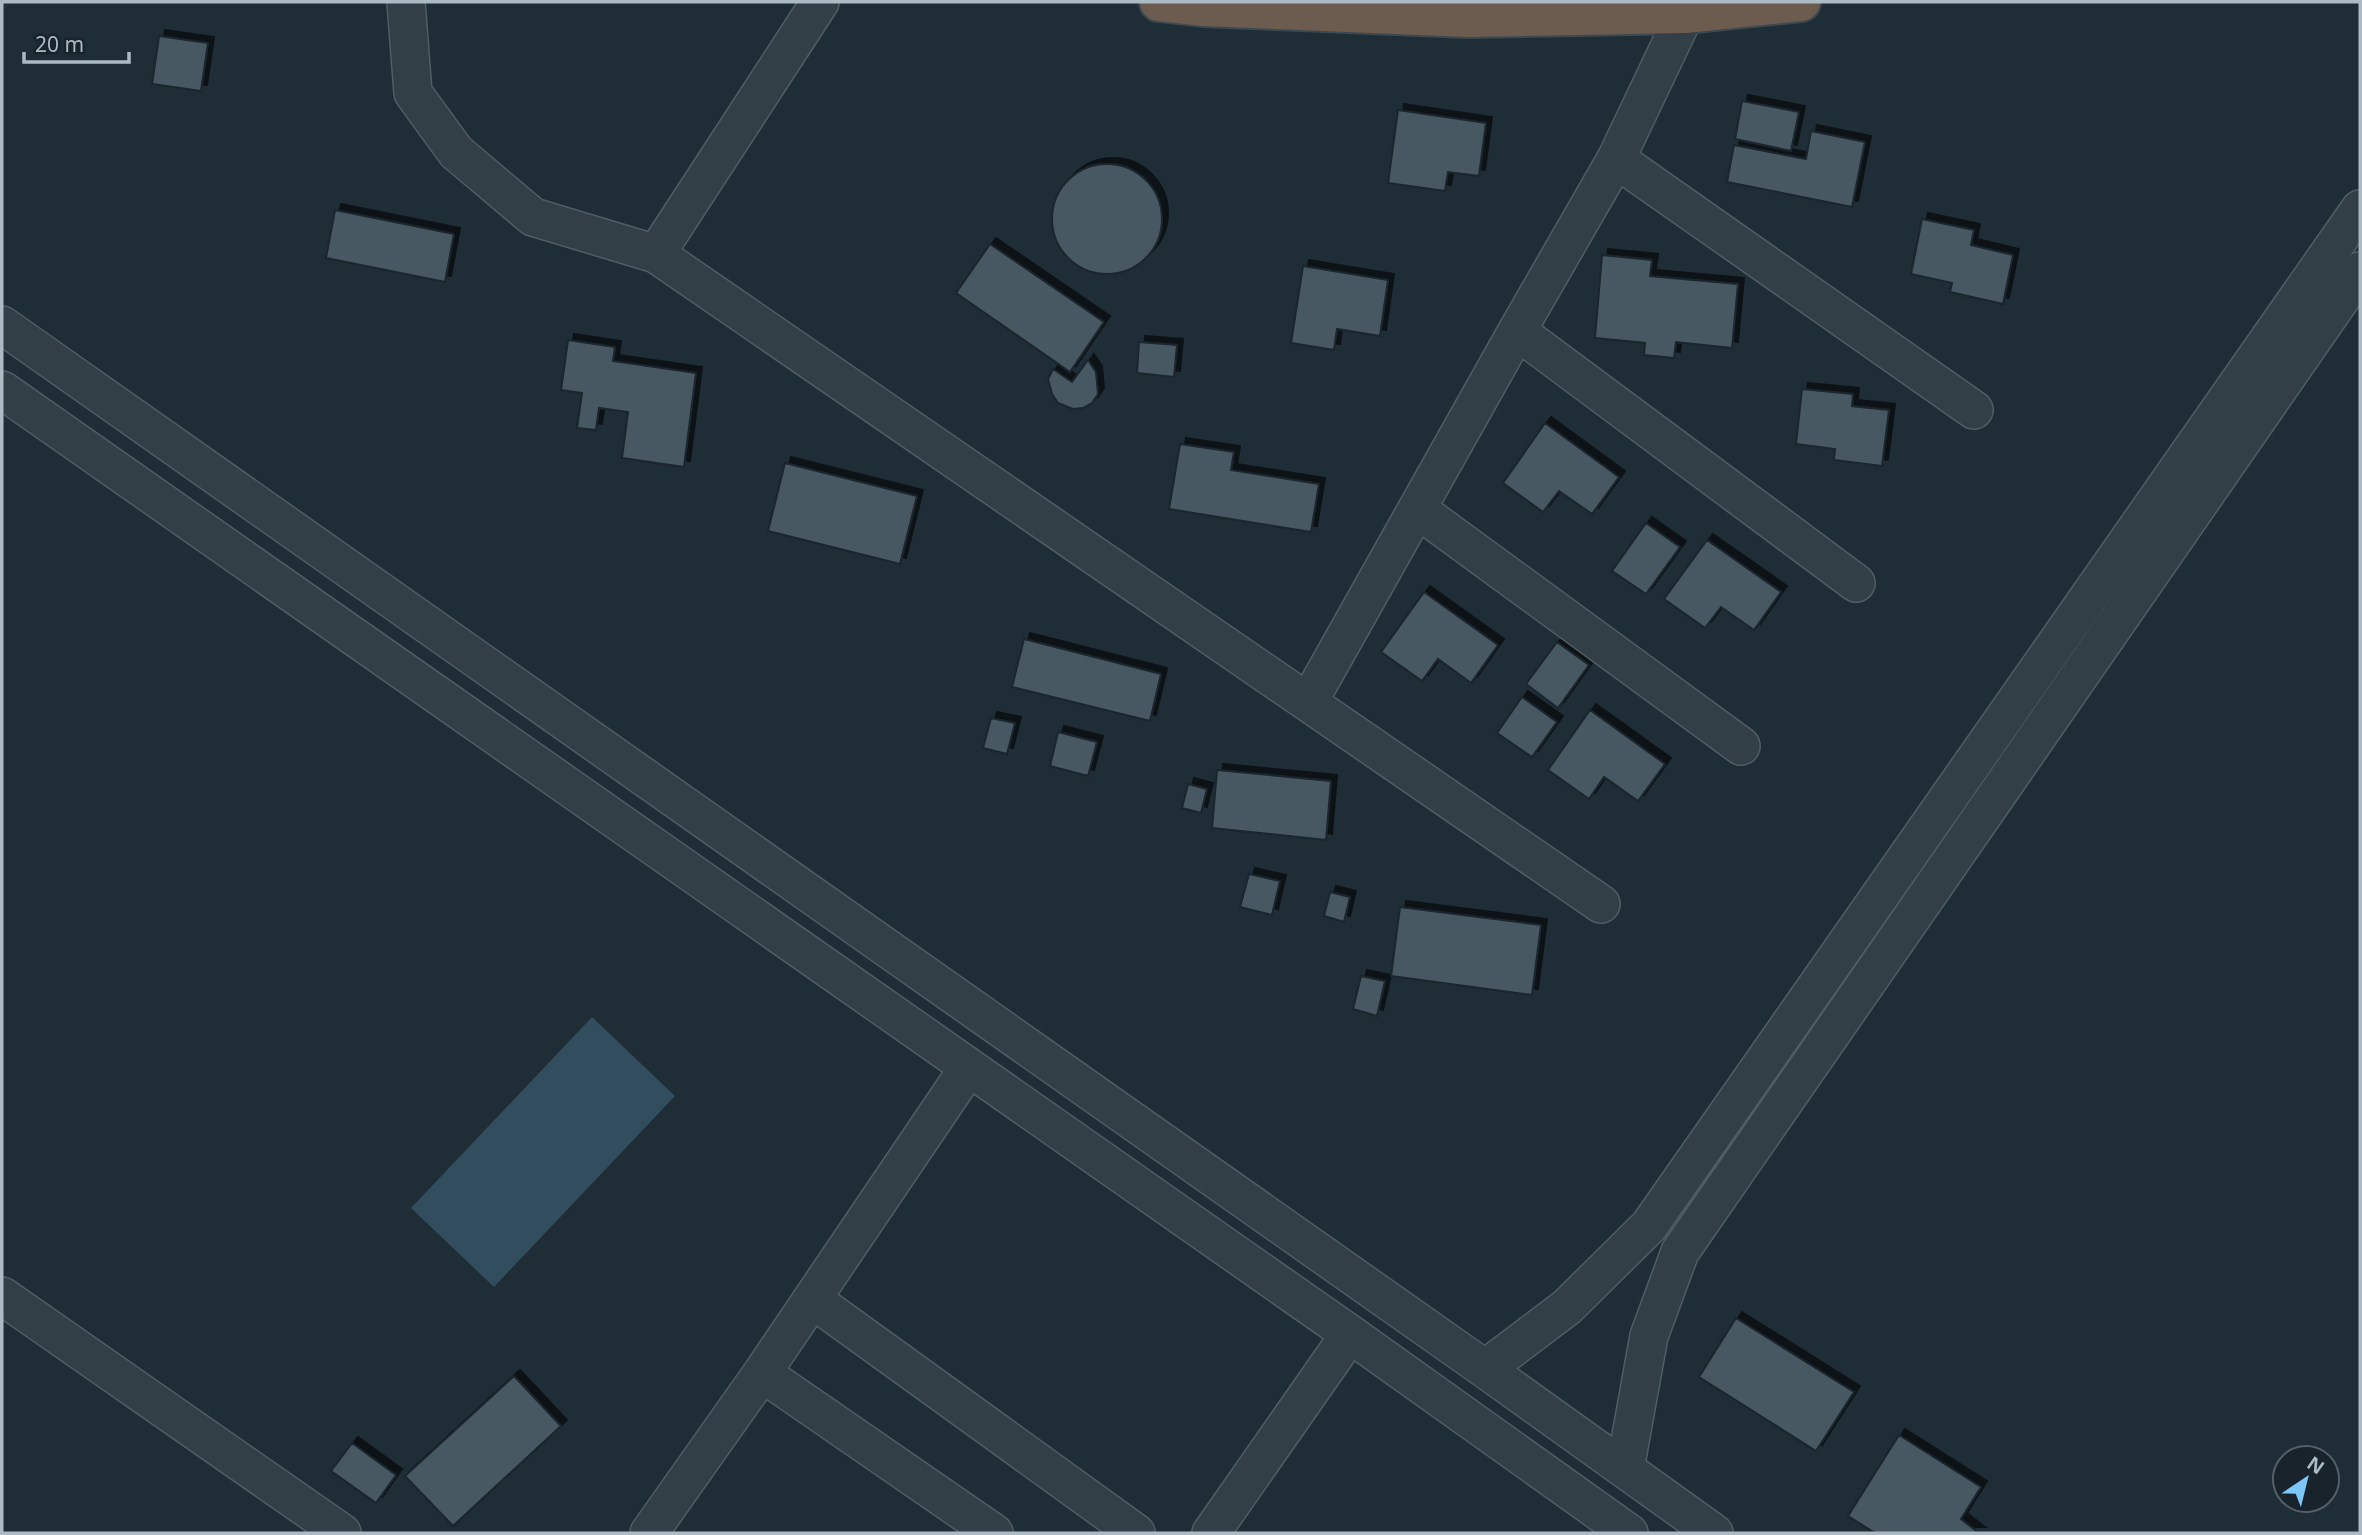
<svg xmlns="http://www.w3.org/2000/svg" width="2362" height="1535" viewBox="0 0 2362 1535" font-family="'Noto Sans',sans-serif">
  <style>
    .water { fill: #324d5d }
    .building { fill: #475862; stroke: #1a252d; stroke-width: 2; filter: url(#shadow) }
    .lines { fill: none; stroke-linecap: round; stroke-linejoin: round }
    .street-casing { stroke: #505d65; stroke-width: 40 }
    .highway-casing { stroke: #3d4951; stroke-width: 42 }
    .street { stroke: #323f46; stroke-width: 37 }
    .highway { stroke: #6c5b4f; stroke-width: 38 }
  </style>
  <defs>
    <filter id="shadow"><feDropShadow dx="6" dy="-6" stdDeviation="0" flood-color="#0009"/></filter>
  </defs>
  <rect width="100%" height="100%" fill="#1f2d36"/>
  <path class="water" d="M592 1017 675 1096 494 1287 411 1208Z"/>
  <path class="building" d="M159 36 208 43 201 91 152 84Z
    M1742 101 1799 112 1791 151 1735 139Z
    M1398 110 1486 123 1479 176 1448 172 1445 191 1388 183Z
    M1811 131 1865 142 1852 207 1727 182 1734 145 1806 159Z
    M1052 219a55 55 0 1 1 110 0a55 55 0 1 1-110 0Z
    M335 210 454 234 445 282 326 258Z
    M1922 219 1974 230 1971 245 2013 255 2003 304 1950 292 1952 283 1911 274Z
    M990 244 1104 322 1070 372 956 293Z
    M1602 255 1652 260 1650 276 1738 284 1732 348 1676 342 1674 358 1644 355 1645 343 1595 338Z
    M1303 266 1388 280 1380 336 1337 329 1334 350 1291 343Z
    M568 340 615 347 613 361 696 373 684 467 622 458 628 412 599 408 596 430 577 428 582 393 561 390Z
    M1139 342 1177 345 1174 377 1137 373Z
    M1088 360 1096 372 1098 394 1092 403 1083 408 1073 409 1058 403 1052 394 1048 379 1053 369 1072 382Z
    M1802 389 1853 394 1852 406 1889 410 1882 466 1834 460 1835 449 1796 444Z
    M1545 423 1619 477 1592 514 1559 491 1543 512 1503 483Z
    M1180 444 1234 452 1231 470 1319 484 1311 532 1169 509Z
    M785 463 917 496 900 564 768 531Z
    M1646 523 1680 547 1646 594 1612 571Z
    M1707 540 1781 592 1754 630 1721 607 1705 628 1664 599Z
    M1424 592 1498 645 1471 683 1438 659 1422 681 1381 652Z
    M1024 639 1161 674 1150 721 1012 687Z
    M1557 642 1589 665 1558 708 1526 684Z
    M1522 697 1557 722 1532 757 1497 733Z
    M1590 710 1665 764 1638 801 1604 777 1589 799 1548 770Z
    M991 718 1015 723 1007 754 983 748Z
    M1058 732 1097 742 1088 776 1050 766Z
    M1217 770 1331 781 1326 840 1212 828Z
    M1188 784 1207 789 1201 813 1182 808Z
    M1249 874 1280 881 1272 915 1240 907Z
    M1330 892 1350 897 1344 922 1324 916Z
    M1400 907 1541 925 1532 995 1391 976Z
    M1361 976 1385 981 1377 1016 1353 1009Z
    M1736 1318 1854 1392 1816 1451 1699 1377Z
    M514 1376 561 1426 453 1526 405 1476Z
    M1899 1435 1981 1487 1961 1519 1979 1533H1875L1848 1516Z
    M352 1443 396 1475 376 1503 331 1471Z"/>
  <g class="lines">
    <defs>
      <path id="street" d="M406 2 413 93 456 152 533 217 656 254 1601 904
        M1616 159 1974 410
        M656 254 820 2
        M2 325 1485 1369 1714 1533
        M1517 331 1856 583
        M2 390 1350 1334 1629 1533
        M1417 509 1741 746
        M1309 701 1517 331 1616 159 1685 14
        M2 1296 342 1533
        M812 1299 1136 1533
        M1485 1369 1567 1307 1649 1226 2360 209
        M762 1373 994 1533
        M1625 1469 1649 1336 1680 1252 2360 271
        M649 1533 762 1373 969 1067
        M1211 1533 1350 1334"/>
      <path id="highway" d="M1159 2 1204 7 1467 18 1685 14 1801 2"/>
    </defs>
    <use href="#street" class="street-casing"/>
    <use href="#highway" class="highway-casing"/>
    <use href="#street" class="street"/>
    <use href="#highway" class="highway"/>
  </g>
  <rect width="2362" height="1535" fill="none" stroke="#acbac4" stroke-width="7"/>
  <g transform="translate(2306 1479) rotate(35)"><circle r="33" fill="#18232b" stroke="#535f68" stroke-width="2"/>
  <path d="M0-5L12 26L0 18L-12 26Z" fill="#7cc6f8"/>
  <text y="-10" font-size="19" font-weight="bold" text-anchor="middle" fill="#acbac4">N</text>
  </g>
  <path d="M24 52v10h105v-10" fill="none" stroke="#acbac4" stroke-width="3.5"/>
  <text x="35" y="52" font-size="21" fill="#acbac4" stroke="#18232b" stroke-width="5" paint-order="stroke">20 m</text>
</svg>
